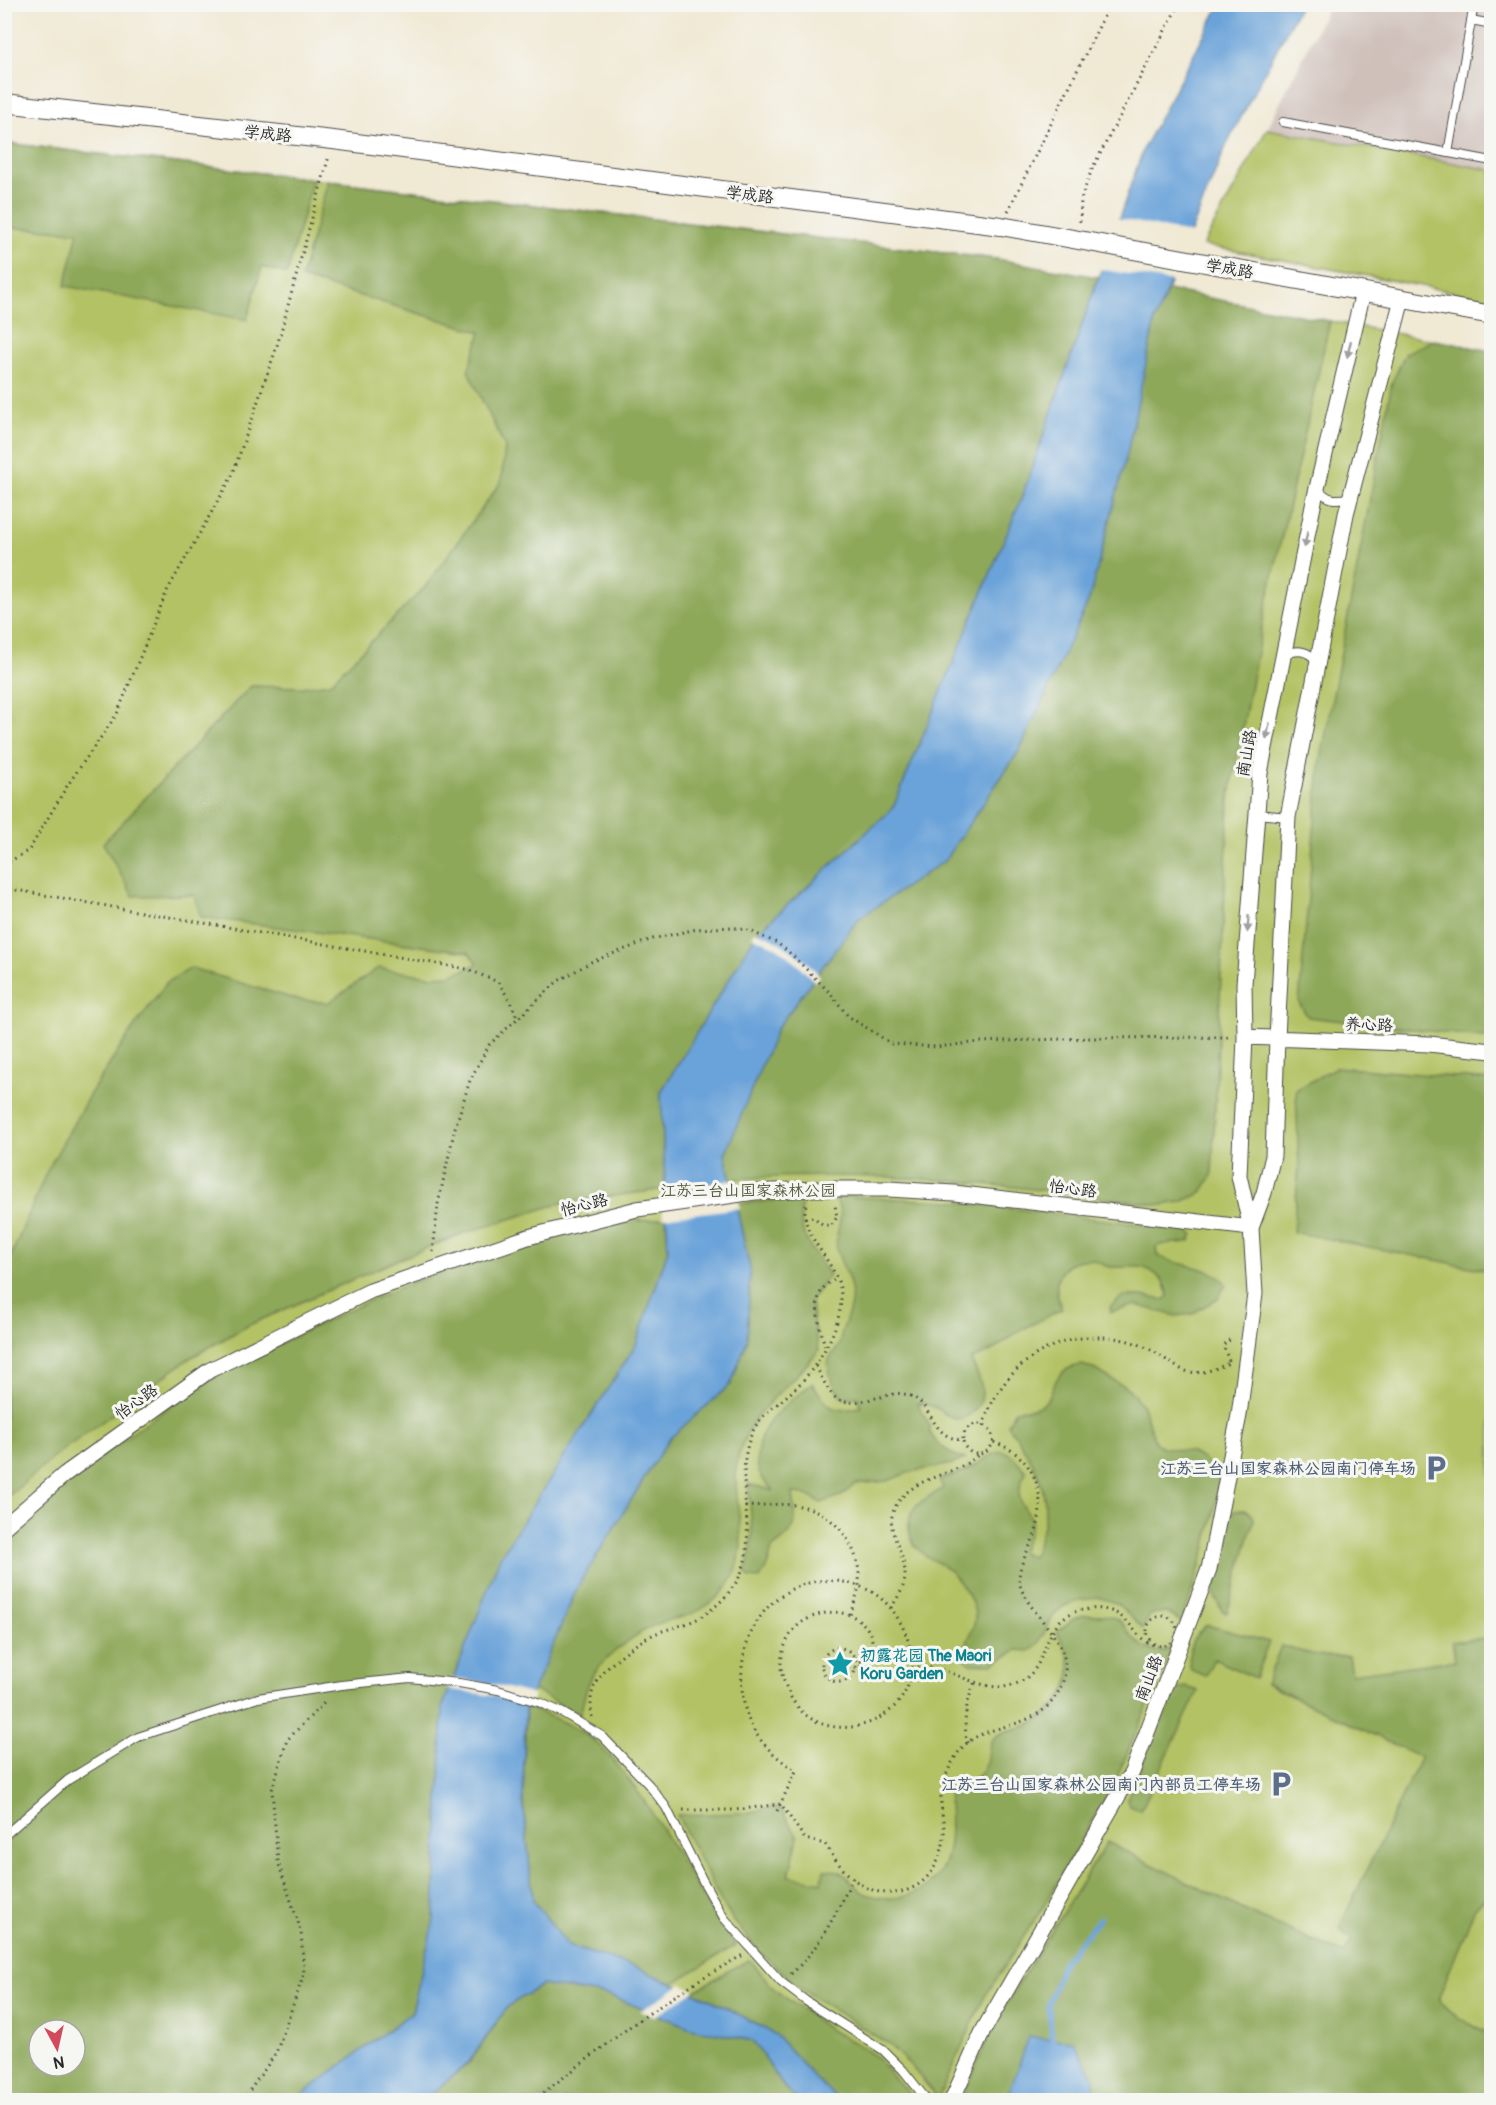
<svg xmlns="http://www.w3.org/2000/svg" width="1496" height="2105" viewBox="0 0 1496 2105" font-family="Pangolin,'LXGW WenKai TC',sans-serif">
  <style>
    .industrial { fill: #cfc0ba }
    .green { fill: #b3c265; stroke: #6f7648; stroke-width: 1.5; fill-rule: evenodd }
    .forest { fill: #8ea85a; stroke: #5c6a42; stroke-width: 1.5; fill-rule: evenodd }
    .water { fill: #6aa3d9; stroke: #4a6782; stroke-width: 1.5 }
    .pier { fill: #f0e9d4 }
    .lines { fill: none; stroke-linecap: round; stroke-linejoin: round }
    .stream { stroke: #6aa3d9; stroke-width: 5 }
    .service-casing { stroke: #494844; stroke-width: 10 }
    .minor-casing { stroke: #494844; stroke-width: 17 }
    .tertiary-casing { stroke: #494844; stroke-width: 20 }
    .path { stroke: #494844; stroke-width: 3; stroke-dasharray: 1.5 4.5; stroke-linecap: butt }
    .service { stroke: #fff; stroke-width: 8 }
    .minor { stroke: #fff; stroke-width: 15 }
    .tertiary { stroke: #fff; stroke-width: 18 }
    .oneway { fill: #a0a0a0 }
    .labels { text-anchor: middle; stroke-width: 6; stroke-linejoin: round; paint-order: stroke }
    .street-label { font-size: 16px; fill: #2b2b2b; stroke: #f6f6f2 }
    .park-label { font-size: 16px; fill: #54583c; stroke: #f6f6f2 }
    .service-label { font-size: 16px; font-weight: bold; fill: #4e5e75; stroke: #f6f6f2; text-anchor: end }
    .culture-label { font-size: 16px; font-weight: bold; fill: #0d838f; stroke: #f6f6f2; text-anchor: start }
  </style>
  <rect width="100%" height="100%" fill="#f6f6f2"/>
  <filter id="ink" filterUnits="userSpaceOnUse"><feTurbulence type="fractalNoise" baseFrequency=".0167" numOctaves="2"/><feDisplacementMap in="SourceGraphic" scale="12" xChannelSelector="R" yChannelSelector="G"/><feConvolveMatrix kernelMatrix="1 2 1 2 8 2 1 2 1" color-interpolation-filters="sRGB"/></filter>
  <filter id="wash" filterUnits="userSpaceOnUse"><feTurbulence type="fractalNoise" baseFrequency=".008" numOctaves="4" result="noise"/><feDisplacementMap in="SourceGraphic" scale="24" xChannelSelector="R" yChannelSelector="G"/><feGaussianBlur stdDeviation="1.35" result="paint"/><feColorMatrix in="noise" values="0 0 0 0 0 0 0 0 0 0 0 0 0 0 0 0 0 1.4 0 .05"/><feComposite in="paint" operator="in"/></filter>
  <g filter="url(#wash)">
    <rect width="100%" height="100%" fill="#f0e9d4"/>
    <path class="industrial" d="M1329 5H1491V170L1267 129Z"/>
    <path class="green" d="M1267 129 1491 170V299L1203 245Z
      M5 143 996 259 1491 351V2100H5ZM39 2030H75V2066H39Z"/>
    <path class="forest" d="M4 143 313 179 287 274 262 267 247 320 65 286 78 232 5 227Z
      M328 181 996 259 1098 277 1022 497 893 808 757 933 661 1092 665 1189 561 1203 462 1234 399 1259 249 1325 190 1358 56 1455 5 1499V1270L47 1171 90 1094 132 1030 167 982 191 968 295 999 328 1003 378 968 429 976 451 975 478 964 468 952 201 917 194 895 133 896 103 843 251 686 302 687 330 683 425 587 501 482 505 447 468 371 481 332 301 278Z
      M1168 290 1330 321 1264 616 1229 800 1212 1175 1202 1193 1181 1202 1161 1205C1049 1191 936 1175 823 1176 792 1177 761 1176 731 1180L725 1154 777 1028 858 919 944 861 1019 751 1089 600 1155 320Z
      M1434 340 1491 351V1038L1308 1017 1299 1003 1320 764 1392 382 1406 353Z
      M1336 1067 1491 1080V1271L1293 1232 1299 1167 1296 1090Z
      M834 1196 950 1201 1186 1230 1193 1234 1190 1241C1179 1245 1164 1241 1156 1247L1157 1255C1176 1268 1213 1263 1226 1285L1218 1298 1192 1314 1176 1316 1136 1305 1111 1312 1110 1307 1123 1296H1141L1164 1300 1168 1296C1168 1282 1153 1268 1138 1267 1129 1266 1119 1268 1110 1267 1103 1266 1099 1262 1093 1260 1087 1259 1080 1260 1074 1262 1053 1271 1054 1291 1062 1309L1019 1331 995 1349 971 1360C975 1370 982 1380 982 1391 983 1407 967 1422 951 1418 946 1416 944 1413 940 1410 934 1406 924 1404 917 1403L930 1426V1433L937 1443 952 1454 965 1459 952 1464 910 1472 887 1481 855 1484 843 1495 821 1503 804 1494 793 1493C796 1522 800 1530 772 1548L768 1564 760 1579 750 1578 745 1572C756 1542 751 1516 748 1484L774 1491C764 1482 757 1474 757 1459 757 1422 786 1406 812 1383 829 1407 829 1414 861 1407L858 1397 843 1398C836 1391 826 1371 829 1360 830 1355 837 1351 839 1345 840 1343 840 1339 841 1336 845 1319 854 1308 851 1288 849 1274 839 1262 837 1249 833 1225 849 1223 834 1196Z
      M802 1198C797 1237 809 1244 829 1275L811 1301 813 1322 819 1350C792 1385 751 1409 739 1454 727 1497 757 1547 727 1587 716 1601 699 1613 682 1617 675 1619 667 1620 660 1623 641 1629 606 1656 595 1672 586 1684 584 1700 580 1715L533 1690 578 1586 668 1440 731 1384 747 1340 750 1269 736 1204Z
      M638 1214 639 1221 666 1218 668 1250 636 1345 500 1557 443 1706 434 1919 412 2012 295 2100H5L4 1536C72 1478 142 1421 218 1375 292 1338 367 1298 445 1270 508 1247 573 1231 638 1214ZM39 2030H75V2066H39Z
      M1082 1365 1092 1368 1129 1389 1143 1406 1155 1442 1162 1447 1191 1452 1203 1459 1222 1477 1205 1550 1182 1623C1170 1614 1164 1609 1150 1615L1143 1629 1118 1604 1098 1597 1077 1601 1062 1607 1054 1615 1038 1644 1029 1651 1017 1650 992 1664H970L964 1657C964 1640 979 1627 974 1609 971 1597 960 1582 952 1573 945 1565 933 1561 925 1555 909 1544 903 1523 916 1507 922 1499 935 1494 943 1488L939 1480C951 1476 963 1473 974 1466 1001 1448 1004 1443 1026 1472 1015 1493 1018 1501 1032 1519L1028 1536 1021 1552 1033 1557C1037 1545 1042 1533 1044 1520 1050 1486 1028 1452 1008 1425L1015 1410C1023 1409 1032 1410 1039 1406 1060 1396 1045 1370 1082 1365Z
      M1235 1510H1245L1252 1514 1254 1519 1227 1613 1222 1611 1211 1589 1227 1517Z
      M1084 1615C1094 1615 1106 1613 1116 1619 1125 1623 1126 1629 1132 1636 1142 1649 1157 1656 1173 1647L1114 1784 1046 1902 984 1998 938 2098 911 2066 888 2044 800 1988 759 1951 734 1921 722 1903 677 1815 745 1813 774 1807 782 1811 798 1837 789 1876 821 1882 824 1870C828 1870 833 1870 838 1871 849 1874 855 1890 866 1894 900 1905 939 1892 947 1854 952 1835 949 1813 949 1793 962 1786 983 1778 987 1762 989 1755 988 1745 992 1740 999 1731 1016 1729 1026 1726 1049 1717 1072 1692 1070 1666 1069 1653 1063 1643 1057 1632L1073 1619Z
      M1207 1625 1269 1642 1255 1678 1214 1659 1205 1676 1191 1670C1186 1653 1192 1634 1207 1625Z
      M1491 1637V1892L1475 1908 1438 1999 1459 2019 1491 2034V2100H1094V2078L1006 2098V2100H961L997 2018 1107 1842 1254 1915 1344 1954 1352 1940 1339 1928 1421 1757 1266 1684 1281 1646C1305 1653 1324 1658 1349 1656L1352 1674 1455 1660 1452 1642Z
      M1186 1687 1198 1691 1141 1810 1129 1806 1127 1799 1169 1700 1177 1690Z
      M526 1707C548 1715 582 1728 599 1745 658 1804 685 1881 736 1945L672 1984 635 1967 568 1946 533 1900 523 1799Z
      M750 1960 775 1990 830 2030 855 2043 875 2056 914 2100H839L816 2079 776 2035 720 2004 693 1992 726 1972Z
      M542 1985 608 1995 691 2028 753 2041 784 2087 798 2100H424L470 2062 508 2006Z"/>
    <path class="water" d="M1220 5H1300L1226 146 1155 320 1127 454 1089 600 1019 751 944 861 858 919 777 1028 725 1154 750 1269 747 1340 731 1384 668 1440 578 1586 525 1710 523 1799 533 1900 568 1946 635 1967 720 2004 776 2035 816 2079 839 2100H798L784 2087 753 2041 691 2028 608 1995 542 1985 508 2006 469 2062 424 2100H295L412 2012 434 1919 443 1706 500 1557 636 1345 668 1250 661 1092 757 933 893 808 1022 497 1144 147Z
      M1029 2037 1073 2041 1094 2078V2100H1006Z"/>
    <path class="pier" d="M1116 218 1194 234 1174 282 1098 269Z
      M755 931 773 938 806 961 820 976 815 982 790 957 774 946 752 936Z
      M734 1180 740 1208 663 1218 662 1190Z
      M450 1678 496 1685 534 1695 529 1708 494 1696 446 1689Z
      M682 1984 695 1990 654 2017 640 2011Z"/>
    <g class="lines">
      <path class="stream" d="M1053 2044 1048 2005 1063 1962 1100 1918"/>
    </g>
  </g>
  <g filter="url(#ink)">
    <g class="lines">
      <defs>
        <path id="service" d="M1471 20 1492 24
          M1283 122 1492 161
          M1448 153 1474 4
          M1318 489C1328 500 1335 501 1350 497
          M1284 655C1298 649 1307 650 1317 661
          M1257 814 1288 817
          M4 1836 68 1780 138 1737 258 1698 342 1685 410 1678 459 1683 498 1690 541 1703 563 1713 602 1736 649 1785 666 1807 703 1881 724 1918 781 1982 806 2001 883 2050 903 2070 927 2100"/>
        <path id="minor" d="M1363 292 1314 501 1260 773 1244 984 1245 1037 1239 1176 1251 1228 1264 1193 1273 1156 1277 1038 1288 817 1346 514 1402 299
          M1245 1037 1429 1044 1492 1051
          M4 1527 65 1474 210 1370 370 1291 528 1237 637 1209 755 1192 814 1189H889L954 1193 1251 1228 1255 1294 1239 1415 1209 1569 1132 1772 983 2031 952 2100"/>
        <path id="tertiary" d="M4 103 333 140 1001 226 1492 315"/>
      </defs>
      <use href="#service" class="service-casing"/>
      <use href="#minor" class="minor-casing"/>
      <use href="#tertiary" class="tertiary-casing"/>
      <path class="path" d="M1008 211 1110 4
        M1080 222 1081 199 1092 169 1179 4
        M4 865 29 850 67 786 117 714 167 591 232 476 277 346 329 156
        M4 888 467 969 498 982 509 999 517 1017
        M805 1218 814 1217C820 1223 823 1226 832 1225L837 1217 835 1205
        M433 1252 438 1204 455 1128 470 1080 489 1045 558 981 591 962 652 939 697 929 732 927 750 931 777 943 791 954 831 994 848 1016 892 1044 937 1047 980 1042 1090 1038 1228 1037
        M825 1346C819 1324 807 1289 837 1279
        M1229 1361 1223 1345 1232 1338
        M816 1366C837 1409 838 1406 885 1396 892 1394 900 1392 908 1395 935 1404 929 1438 963 1440
        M963 1439a15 15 0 1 1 30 0a15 15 0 1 1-30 0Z
        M983 1426C1002 1359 1071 1320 1138 1344 1179 1360 1178 1387 1229 1363
        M745 1507C765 1505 785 1502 805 1507 837 1515 862 1550 859 1584 858 1594 853 1605 850 1615
        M891 1608C897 1598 905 1588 905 1575 905 1545 876 1525 903 1496 924 1474 958 1475 979 1454
        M1147 1631a15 15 0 1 1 30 0a15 15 0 1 1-30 0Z
        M822 1665a17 17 0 1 1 34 0a17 17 0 1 1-34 0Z
        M855 1658C864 1662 874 1670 884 1671 901 1672 917 1664 934 1668 961 1673 989 1696 1018 1683 1056 1665 1036 1613 1090 1609 1133 1605 1130 1642 1158 1646
        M592 1717C591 1708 590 1698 593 1690 602 1667 635 1642 657 1633 670 1628 686 1625 699 1618 714 1609 726 1598 735 1584 764 1542 730 1483 752 1433 760 1415 775 1407 789 1394 814 1373 842 1330 841 1296 840 1262 798 1237 806 1205
        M968 1743C962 1721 966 1704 975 1682
        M683 1810H735L781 1804 805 1839 825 1844C839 1867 858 1891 887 1893 920 1895 942 1867 944 1836 945 1822 940 1809 941 1795 943 1780 951 1761 961 1749 988 1717 1044 1736 1063 1681 1076 1642 1030 1618 1020 1585 1016 1569 1028 1551 1034 1537 1049 1498 1036 1455 993 1442
        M777 1811 796 1771C777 1758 760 1744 750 1723 745 1712 743 1700 742 1688 736 1617 795 1558 866 1589 889 1599 905 1625 910 1648 927 1726 816 1758 788 1691 783 1680 779 1669 782 1656 784 1643 793 1626 806 1620 857 1592 896 1647 855 1669
        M791 1974C821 1947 836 1913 853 1878
        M243 2100 276 2053 304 1974 301 1931 278 1862 272 1790 287 1740 326 1701
        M534 2100 632 2025 697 1981 743 1955"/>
      <use href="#service" class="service"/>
      <use href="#minor" class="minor"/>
      <use href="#tertiary" class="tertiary"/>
    </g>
    <defs><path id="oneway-solid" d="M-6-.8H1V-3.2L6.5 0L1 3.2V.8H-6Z" transform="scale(1.5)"/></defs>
    <g class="oneway">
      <use href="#oneway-solid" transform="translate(1349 349) rotate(103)"/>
      <use href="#oneway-solid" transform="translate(1306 539) rotate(101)"/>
      <use href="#oneway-solid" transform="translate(1268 731) rotate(101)"/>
      <use href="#oneway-solid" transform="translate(1248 924) rotate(94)"/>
    </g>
  </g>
  <defs>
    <symbol id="parking-bare" viewBox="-9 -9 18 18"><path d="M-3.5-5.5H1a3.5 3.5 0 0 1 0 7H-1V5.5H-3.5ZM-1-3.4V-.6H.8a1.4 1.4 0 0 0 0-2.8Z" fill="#5c6f8a" stroke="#f6f6f2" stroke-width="2.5" paint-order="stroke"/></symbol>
    <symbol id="sight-bare" viewBox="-9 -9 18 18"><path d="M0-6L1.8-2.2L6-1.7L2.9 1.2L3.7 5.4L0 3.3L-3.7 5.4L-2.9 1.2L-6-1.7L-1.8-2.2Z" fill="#0f9aa8" stroke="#f6f6f2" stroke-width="2.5" paint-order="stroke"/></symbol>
  </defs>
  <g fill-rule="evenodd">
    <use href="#parking-bare" x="1417" y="1449" width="38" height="38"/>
    <use href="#sight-bare" x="821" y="1645" width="38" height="38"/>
    <use href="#parking-bare" x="1262" y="1765" width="38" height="38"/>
  </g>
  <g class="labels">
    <g class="street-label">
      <text transform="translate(268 133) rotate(6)" y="6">学成路</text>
      <text transform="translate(750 194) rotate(7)" y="6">学成路</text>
      <text transform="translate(1230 268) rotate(10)" y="6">学成路</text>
      <text transform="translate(1246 753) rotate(-80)" y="6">南山路</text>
      <text transform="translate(1369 1024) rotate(2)" y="6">养心路</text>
      <text transform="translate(1073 1188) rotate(7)" y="6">怡心路</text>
      <text transform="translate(584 1204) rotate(-14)" y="6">怡心路</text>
      <text transform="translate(136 1401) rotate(-36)" y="6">怡心路</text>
      <text transform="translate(1148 1678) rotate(-69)" y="6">南山路</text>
    </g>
    <g class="park-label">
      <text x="748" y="1196">江苏三台山国家森林公园</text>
    </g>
    <g class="service-label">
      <text x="1416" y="1474">江苏三台山国家森林公园南门停车场</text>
      <text x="1261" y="1790">江苏三台山国家森林公园南门内部员工停车场</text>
    </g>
    <g class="culture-label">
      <text x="860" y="1661">初露花园 The Maori<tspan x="860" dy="18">Koru Garden</tspan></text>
    </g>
  </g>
  <rect width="1496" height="2105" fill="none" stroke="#f6f6f2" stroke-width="24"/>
  <g transform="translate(57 2048) rotate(172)"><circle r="28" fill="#f6f6f2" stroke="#a5a5a2" stroke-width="1.5"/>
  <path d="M0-4.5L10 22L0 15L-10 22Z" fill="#d1495b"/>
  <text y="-9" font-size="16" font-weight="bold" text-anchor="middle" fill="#2b2b2b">N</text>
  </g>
</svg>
